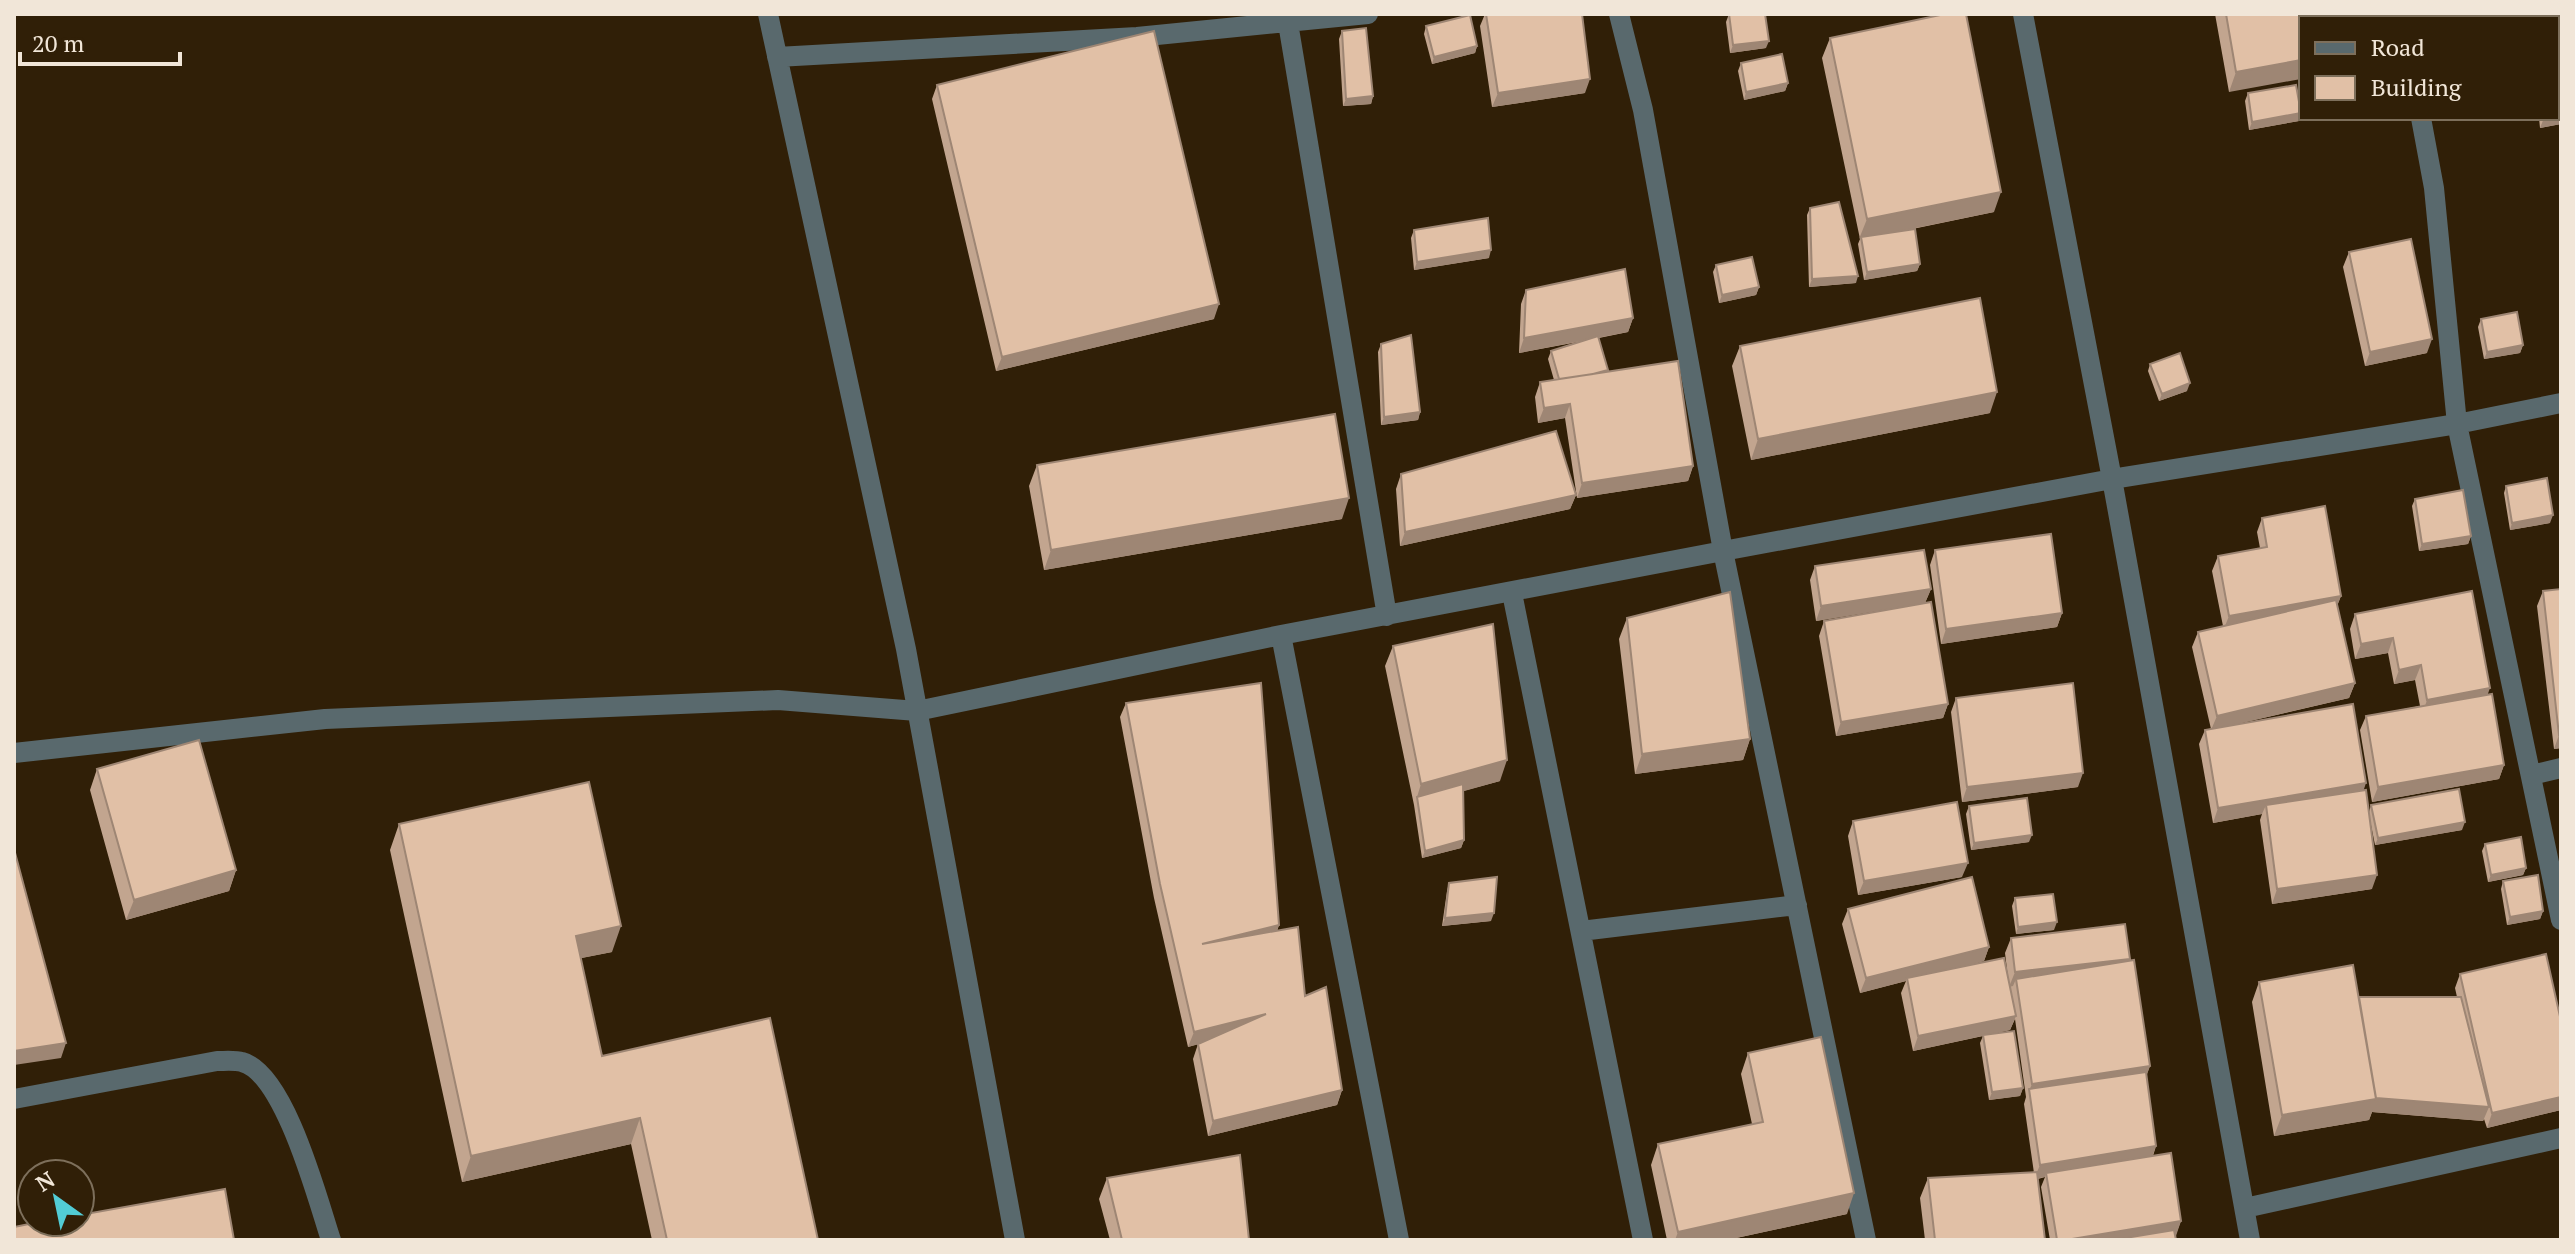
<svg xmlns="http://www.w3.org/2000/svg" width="2575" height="1254" viewBox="0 0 2575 1254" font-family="'PT Serif',serif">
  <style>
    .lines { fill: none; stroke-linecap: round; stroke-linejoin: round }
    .minor { stroke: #59696d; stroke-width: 20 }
    .wall { fill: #c2a58f }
    .shaded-wall { fill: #9e8674 }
    .building { fill: #e1c0a6; stroke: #9e8674; stroke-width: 2 }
  </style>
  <rect width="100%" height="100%" fill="#301f07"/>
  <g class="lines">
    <path class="minor" d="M768 14 906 649 1015 1240
      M1619 14 1643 110 1723 551 1866 1240
      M2023 14 2112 479 2250 1240
      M2401 14 2402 18
      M1288 23 1387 616
      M777 57 1137 37 1368 14
      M2421 118 2434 188 2457 424 2561 920
      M1512 593 1643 1240
      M1281 635 1399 1240
      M14 753 325 719 778 700 917 711 1281 635 1723 551 2112 479 2457 424 2561 403
      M2532 775 2561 768
      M1581 931 1797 905
      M14 1099 217 1061C225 1061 235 1060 242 1062 285 1073 318 1201 331 1240
      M2245 1208 2561 1138"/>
  </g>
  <path class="wall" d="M1485 14H1582L1585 93 1492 107 1480 26Z
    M1729 14 1766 48 1730 53 1726 22Z
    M2215 14H2365L2229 92Z
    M2415 14H2561L2558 24 2561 124 2540 128 2539 118H2557V18H2416Z
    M1426 26 1477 46 1475 53 1432 64 1424 34Z
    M1342 31 1373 96 1371 104 1343 106 1339 39Z
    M1830 38 1994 212 1898 232 1920 264 1917 271 1864 280 1858 244 1860 239 1822 58Z
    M1741 63 1788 83 1785 91 1744 100 1738 71Z
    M937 85 1214 319 996 371 932 99Z
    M2248 93 2301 110 2299 121 2249 130 2245 101Z
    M1810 208 1856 283 1809 287 1807 215Z
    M1414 230 1489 258 1414 270 1411 238Z
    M2349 252 2427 353 2365 366 2343 267Z
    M1716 265 1759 287 1756 295 1719 303 1713 272Z
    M1526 290 1633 318 1628 332 1599 338 1607 372 1693 466 1688 481 1577 498 1565 418 1538 423 1535 397 1540 382 1554 380 1548 359 1551 351 1583 341 1519 353 1521 304Z
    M2481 319 2523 345 2520 353 2484 359 2478 327Z
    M1381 344 1420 412 1418 420 1381 425 1378 352Z
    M1740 346 1990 413 1751 460 1732 366Z
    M2150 364 2187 391 2159 401 2148 371Z
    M1037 465 1342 519 1044 570 1029 486Z
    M1401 474 1576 495 1570 509 1400 546 1396 489Z
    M2506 486 2550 523 2510 530 2504 493Z
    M2415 499 2471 536 2468 544 2419 551 2412 506Z
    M2262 518 2341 596 2337 606 2355 683 2349 698 2237 724 2363 791 2369 812 2371 805 2462 830 2375 845 2370 820 2372 889 2272 904 2260 820 2262 814 2213 823 2199 744 2205 730 2211 729 2192 647 2198 632 2223 626 2212 571 2218 556 2260 548 2257 532Z
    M1935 550 2062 613 2057 627 1941 644 1930 565Z
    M1815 566 1931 589 1925 603 1816 621 1810 580Z
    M2561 589V748L2554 749 2537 606 2543 591Z
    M2355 614 2488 694 2504 765 2499 779 2372 802 2360 730 2366 716 2420 706 2415 680 2394 684 2388 653 2355 659 2350 629Z
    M1627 618 1750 739 1743 760 1635 774 1619 639Z
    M1824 621 1948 704 1943 718 1836 736 1819 636Z
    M1393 646 1500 781 1463 791 1464 840 1461 848 1422 858 1414 805 1385 666Z
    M1956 698 2078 787 1962 802 1951 712Z
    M1126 703 1279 925 1277 931 1305 996 1342 1090 1337 1105 1208 1136 1193 1059 1198 1044 1188 1047 1154 898 1120 717Z
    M97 769 236 870 229 891 126 920 90 790Z
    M1969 806 2029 842 1971 850 1966 814Z
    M1853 821 1962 877 1858 895 1848 836Z
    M399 824 612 952 581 958 602 1056 818 1240H652L631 1144 462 1182 390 850Z
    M2485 844 2526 868 2523 875 2488 882 2482 851Z
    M2503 881 2543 911 2540 919 2507 925 2501 889Z
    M1449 883 1491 921 1442 926 1447 891Z
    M2015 898 2054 930 2016 934 2012 906Z
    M1848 909 1989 947 1984 961 1966 966 2008 978 2005 953 2011 938 2130 959 2129 961 2150 1066 2146 1076 2156 1146 2153 1156 2181 1221 2175 1236 2176 1240H2050L2041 1187 2045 1177 2038 1179 2045 1240H1925L1920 1198 1928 1178 2034 1173 2024 1104 2026 1097 2015 1019 2010 1030 1996 1033 2023 1088 2020 1096 1989 1100 1980 1043 1983 1036 1913 1051 1901 993 1906 981 1860 993 1842 924Z
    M2460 974 2561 1021V1110L2487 1128 2484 1119 2483 1121 2372 1112 2369 1120 2274 1136 2252 1002 2259 982 2359 997H2457L2455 988Z
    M1748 1053 1847 1214 1727 1240H1667L1651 1165 1658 1144 1752 1124 1741 1074Z
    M1107 1178 1249 1240H1110L1099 1199Z"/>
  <path class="shaded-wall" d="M2539 14H2561V15L2557 26V18H2519Z
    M1769 41 1766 48 1730 53 1733 45Z
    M1477 46 1475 53 1432 64 1434 57Z
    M2301 60V79L2229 92 2236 72Z
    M1590 79 1585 93 1492 107 1498 93Z
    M1788 83 1785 91 1744 100 1746 92Z
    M1373 96 1371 104 1343 106 1346 99Z
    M2561 105V124L2540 128 2544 118H2557V106Z
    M2301 113 2299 121 2249 130 2252 122Z
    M2001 192 1994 212 1862 239 1861 237 1859 239 1867 219Z
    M1491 250 1489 258 1414 270 1417 262Z
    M1920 264 1917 271 1864 280 1867 272Z
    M1858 276 1856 283 1809 287 1812 279Z
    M1759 287 1756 295 1719 303 1722 295Z
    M1219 304 1214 319 996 371 1002 357Z
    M1633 318 1628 332 1519 353 1524 338Z
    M2432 339 2427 353 2365 366 2370 352Z
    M2523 345 2520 353 2484 359 2487 352Z
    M2190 383 2187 391 2159 401 2162 394Z
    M1997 392 1990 413 1751 460 1758 439Z
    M1570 404 1565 418 1538 423 1544 408Z
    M1420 412 1418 420 1381 425 1384 417Z
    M1693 466 1688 481 1577 498 1582 483Z
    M1576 495 1570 509 1400 546 1405 532Z
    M1349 498 1342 519 1044 570 1051 550Z
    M2553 515 2550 523 2510 530 2512 523Z
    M2471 536 2468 544 2419 551 2422 544Z
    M1931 589 1925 603 1816 621 1821 606Z
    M2341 596 2335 611 2223 631 2229 616Z
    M2062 613 2057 627 1941 644 1946 629Z
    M2393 638 2388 653 2355 659 2361 644Z
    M2421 665 2415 680 2394 684 2399 670Z
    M2355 683 2349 698 2211 730 2217 716Z
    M2490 688 2485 702 2422 715 2427 700Z
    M1948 704 1943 718 1836 736 1841 722Z
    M2561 734V748L2554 749 2559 735Z
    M1750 739 1743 760 1635 774 1642 754Z
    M1507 760 1500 781 1418 804 1417 797 1421 784Z
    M2504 765 2499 779 2372 802 2378 787Z
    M2083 773 2078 787 1962 802 1967 787Z
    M2366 783 2361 798 2266 805 2262 814 2213 823 2218 808Z
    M2465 822 2462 830 2375 845 2378 838Z
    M2032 835 2029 842 1971 850 1974 843Z
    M1464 840 1461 848 1422 858 1425 851Z
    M1968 863 1962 877 1858 895 1864 881Z
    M2526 868 2523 875 2488 882 2491 875Z
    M236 870 229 891 126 920 134 900Z
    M2377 875 2372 889 2272 904 2277 889Z
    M2543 911 2540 919 2507 925 2510 917Z
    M1494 913 1491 921 1442 926 1445 918Z
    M2057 922 2054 930 2016 934 2018 927Z
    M1279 925 1274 940 1202 944Z
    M621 926 612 952 567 961 576 936Z
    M1989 947 1984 961 1907 981V978L1906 981 1860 993 1866 978Z
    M2130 959 2124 973 2016 979 2013 986 2009 987 2015 972Z
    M1266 1014 1260 1028 1188 1047 1194 1032Z
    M2016 1016 2010 1030 1913 1051 1918 1036Z
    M66 1043 61 1058 14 1065V1051Z
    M2150 1066 2145 1080 2029 1091 2032 1084Z
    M2023 1088 2020 1096 1989 1100 1992 1092Z
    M1342 1090 1337 1105 1208 1136 1213 1121Z
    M2561 1097V1110L2487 1128 2492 1113Z
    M2376 1098 2489 1107 2483 1121 2372 1112 2369 1120 2274 1136 2282 1115Z
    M640 1118 631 1144 462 1182 471 1156Z
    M2156 1146 2151 1160 2046 1173 2045 1177 2034 1179 2040 1165Z
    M1854 1193 1847 1214 1727 1240H1675L1678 1232Z
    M2181 1221 2176 1236 2150 1240H2066Z"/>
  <path class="building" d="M1486 14H1582L1590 79 1498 93Z
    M1729 14H1765L1769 41 1733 45Z
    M1945 14H1966L2001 192 1867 219 1830 38Z
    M2226 14H2365L2366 18H2301V60L2236 72Z
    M2427 14H2539L2519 18H2427Z
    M1470 15 1477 46 1434 57 1426 26Z
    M2561 23V105L2557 106V24Z
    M1366 28 1373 96 1346 99 1342 31Z
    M1154 31 1219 304 1002 357 937 85Z
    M1782 54 1788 83 1746 92 1741 63Z
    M2296 85 2301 113 2252 122 2248 93Z
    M1839 202 1858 276 1812 279 1810 208Z
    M1488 218 1491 250 1417 262 1414 230Z
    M1915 229 1920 264 1867 272 1861 237Z
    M2411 239 2432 339 2370 352 2349 252Z
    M1752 257 1759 287 1722 295 1716 265Z
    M1625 269 1633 318 1524 338 1526 290Z
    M1980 298 1997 392 1758 439 1740 346Z
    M2517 312 2523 345 2487 352 2481 319Z
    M1411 335 1420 412 1384 417 1381 344Z
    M1598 336 1608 370 1593 374 1559 379 1551 351Z
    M2180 353 2190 383 2162 394 2150 364Z
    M1678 361 1693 466 1582 483 1570 404 1544 408 1540 382Z
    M1335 414 1349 498 1051 550 1037 465Z
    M1556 431 1576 495 1405 532 1401 474Z
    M2547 478 2553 515 2512 523 2506 486Z
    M2463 490 2471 536 2422 544 2415 499Z
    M2325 506 2341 596 2229 616 2218 556 2267 547 2262 518Z
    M2051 534 2062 613 1946 629 1935 550Z
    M1924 550 1931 589 1821 606 1815 566Z
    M2561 589V734L2559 735 2543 591Z
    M2472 591 2490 688 2427 700 2421 665 2399 670 2393 638 2361 644 2355 614Z
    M1730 592 1750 739 1642 754 1627 618Z
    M2336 600 2355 683 2217 716 2198 632Z
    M1931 602 1948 704 1841 722 1824 621Z
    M1493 624 1507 760 1421 784 1393 646Z
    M1261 683 1279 925 1202 944 1298 927 1305 996 1326 987 1342 1090 1213 1121 1198 1044 1266 1014 1194 1032 1160 884 1126 703Z
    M2073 683 2083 773 1967 787 1956 698Z
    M2492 694 2504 765 2378 787 2366 716Z
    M2353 704 2366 783 2218 808 2205 730Z
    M199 740 236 870 134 900 97 769Z
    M589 782 621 926 576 936 602 1056 770 1018 818 1240H667L640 1118 471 1156 399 824Z
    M1463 784 1464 840 1425 851 1417 797Z
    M2459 789 2465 822 2378 838 2371 805Z
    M2366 790 2377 875 2277 889 2266 805Z
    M2027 798 2032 835 1974 843 1969 806Z
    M1957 802 1968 863 1864 881 1853 821Z
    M2521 837 2526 868 2491 875 2485 844Z
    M14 849 66 1043 14 1051Z
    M2538 875 2543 911 2510 917 2503 881Z
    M1497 877 1494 913 1445 918 1449 883Z
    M1972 877 1989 947 1866 978 1848 909Z
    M2053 894 2057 922 2018 927 2015 898Z
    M2125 924 2130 959 2015 972 2011 938Z
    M2546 954 2561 1021V1097L2492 1113 2460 974Z
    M2004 958 2016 1016 1918 1036 1907 978Z
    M2134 960 2150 1066 2032 1084 2016 979Z
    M2353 965 2376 1099 2282 1115 2259 982Z
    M2359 997H2461L2489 1107 2376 1098Z
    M2014 1031 2023 1088 1992 1092 1983 1035Z
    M1821 1037 1854 1193 1678 1232 1658 1144 1763 1122 1748 1053Z
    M2146 1072 2156 1146 2040 1165 2029 1089Z
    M2171 1153 2181 1221 2066 1240H2057L2046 1173Z
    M1240 1155 1249 1240H1122L1107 1178Z
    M2037 1172 2045 1240H1935L1928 1178Z
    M225 1189 234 1240H14V1227L39 1222H80V1215Z
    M2174 1230 2176 1240H2113Z"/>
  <rect width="2575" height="1254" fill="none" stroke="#f1e6d8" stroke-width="32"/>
  <rect x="2299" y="16" width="260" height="104" fill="#301f07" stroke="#7d6f5b" stroke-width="2"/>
  <rect x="2315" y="42" width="40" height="12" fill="#59696d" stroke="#7d6f5b" stroke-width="2"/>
  <text x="2371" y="56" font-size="24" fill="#f1e6d8">Road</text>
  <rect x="2315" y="76" width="40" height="24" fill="#e1c0a6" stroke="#7d6f5b" stroke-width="2"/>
  <text x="2371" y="96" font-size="24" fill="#f1e6d8">Building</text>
  <g transform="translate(56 1198) rotate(327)"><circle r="38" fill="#301f07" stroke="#7d6f5b" stroke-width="2"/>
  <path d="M0-6L14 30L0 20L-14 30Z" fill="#52ccd5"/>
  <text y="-12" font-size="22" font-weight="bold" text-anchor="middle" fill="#f1e6d8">N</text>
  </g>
  <path d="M20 52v12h160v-12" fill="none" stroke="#f1e6d8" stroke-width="4"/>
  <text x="32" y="52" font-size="24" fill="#f1e6d8" stroke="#301f07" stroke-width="6" paint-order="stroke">20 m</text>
</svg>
